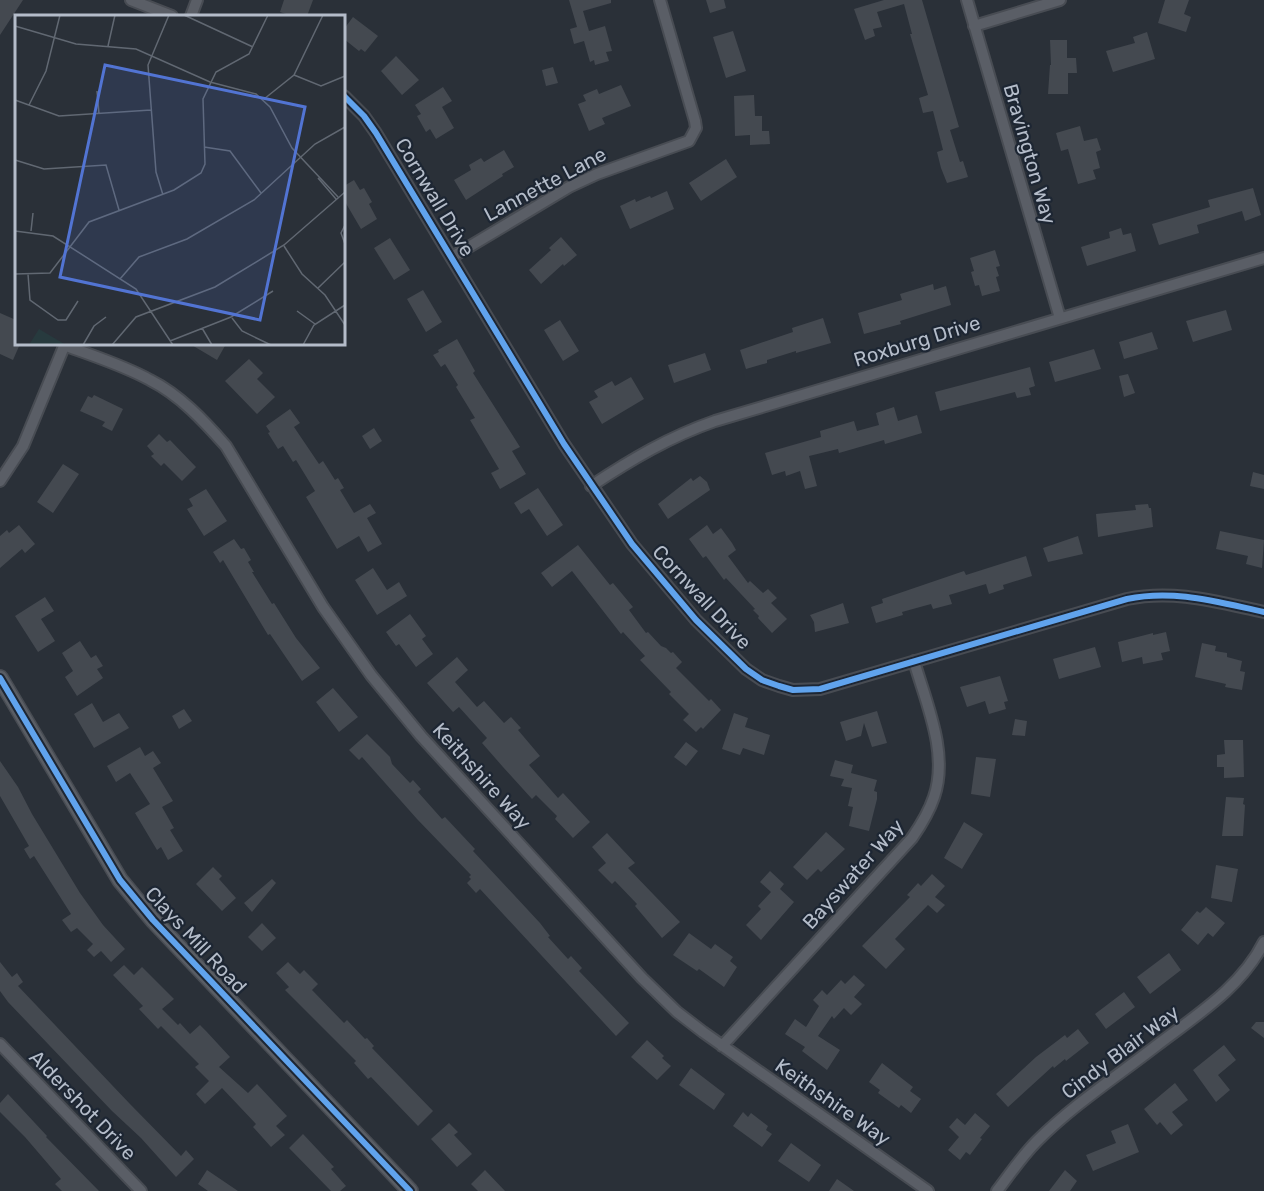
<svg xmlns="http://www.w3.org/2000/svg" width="1264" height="1191" viewBox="0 0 1264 1191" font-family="Rubik,sans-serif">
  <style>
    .building { fill: #444950 }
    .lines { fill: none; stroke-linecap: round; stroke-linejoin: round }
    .minor-casing { stroke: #484c53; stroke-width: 14 }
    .secondary-casing { stroke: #484c53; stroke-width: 18 }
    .minor { stroke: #5a5e66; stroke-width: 10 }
    .secondary { stroke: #595d64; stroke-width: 15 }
    .cycleway-casing { stroke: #1d2633; stroke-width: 10 }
    .cycleway { stroke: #60a3ed; stroke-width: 6 }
    .labels { text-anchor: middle; stroke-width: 4.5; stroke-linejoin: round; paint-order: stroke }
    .street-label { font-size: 20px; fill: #b4bcc9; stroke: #1d2633 }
    .inset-road { fill: none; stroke: #616872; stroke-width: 1.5 }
    .view { fill: #5274d3; fill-opacity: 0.15; stroke: #5274d3; stroke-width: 3 }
    .inset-edge { fill: none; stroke: #b4bcc9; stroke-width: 3 }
  </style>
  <rect width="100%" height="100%" fill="#2a3038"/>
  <path class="building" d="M0 0H23L0 35Z
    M284 0H313L307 16H292L280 12Z
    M569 0H611V3L583 11 589 31 605 26 612 51 606 52 609 61 595 65 594 60 590 62 584 41 574 44 570 29 577 27Z
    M706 0H724L726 8 710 13Z
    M884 0H922L959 127 950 130 960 162 963 161 968 177 947 183 941 168 937 152 943 150 933 111 923 113 919 98 928 95 910 34H912L904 4 877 12 882 27 873 29 875 36 865 40 854 9Z
    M1165 0H1189L1184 14 1191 17 1186 32 1158 23Z
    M353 17 378 36 365 52 361 49 359 51 344 39V29Z
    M733 31 746 71 726 78 713 37Z
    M1147 32 1155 59 1113 72 1106 51 1135 43 1133 37Z
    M1050 40H1067V58H1076L1077 73H1068V94H1048L1050 65H1051Z
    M396 56 419 80 402 95 381 71Z
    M553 67 558 83 546 86 542 70Z
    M621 85 631 106 602 118 605 124 589 131 578 104 586 101 583 95 597 89 599 94Z
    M443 87 452 101 442 107 454 128 436 139 430 129 426 132 417 116 421 114 415 105Z
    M754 95 755 116H762V131H769L770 144 750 145V135L735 136 734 96Z
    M1080 126 1084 141 1097 138 1101 150 1096 152 1100 168 1093 170 1096 179 1078 184 1068 149 1061 151 1056 133Z
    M504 150 514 167 502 174 503 176 466 200 454 180 471 170 469 165 481 158 484 162Z
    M726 159 737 177 701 201 689 183Z
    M354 180 360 190 364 188 372 202 369 204 377 219 361 229 344 200V186Z
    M1253 188 1261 215 1245 221 1242 211 1197 225 1199 233 1159 245 1152 224 1210 207 1208 200Z
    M667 191 674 209 630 229 620 206 635 199 636 202 650 196 651 198Z
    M1121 228 1123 235 1131 233 1136 251 1087 266 1081 247 1110 238 1109 232Z
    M561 237 577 255 564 266 563 264 541 284 529 270 551 250 549 248Z
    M390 238 410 270 394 280 374 248Z
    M995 250 1000 266 996 267 999 276 996 277 1000 291 982 296 979 285 975 286 971 272 974 271 970 258Z
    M933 284 934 290 946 286 951 305 900 321 901 324 864 334 858 313 902 300 900 294Z
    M423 290 442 322 426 332 407 299Z
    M1226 310 1232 330 1193 342 1186 321Z
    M0 313 16 320V344H20L13 360 0 354Z
    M823 318 831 343 796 353V351L767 360V363L746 369 740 350 793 332 792 328Z
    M560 320 579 351 563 361 544 330Z
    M1152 332 1158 349 1124 359 1119 342Z
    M457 339 475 371 473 373 520 447 512 451 526 474 500 489 491 473 499 469 470 420 475 418 456 387 458 385 445 364 441 367 433 355 439 352 438 350Z
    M190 344H226L217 360Z
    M1094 349 1101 369 1055 382 1049 362Z
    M705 353 711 370 674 383 668 365Z
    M249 359 263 373 257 379 275 397 257 414 225 381Z
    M1030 367 1035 386 1029 388 1031 395 1017 398 1015 392 940 411 935 392Z
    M1128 374 1135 393 1124 397 1119 376Z
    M631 377 644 399 602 424 589 402 598 397 594 391 612 381 615 386Z
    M94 395 123 409 112 431 102 426 105 422 80 411 88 396 92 398Z
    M894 407 898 421 917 415 922 433 885 444 884 440 839 453 838 449 809 456 817 486 805 489 800 471 786 476 785 471 772 475 765 453 821 437 820 431 854 421 857 431 879 425 876 413Z
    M290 409 300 423 294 427 319 464 323 461 335 480 338 478 344 488 340 490 354 513 370 504 376 513 367 518 382 544 368 552 359 536 337 549 306 497 315 491 296 460 293 462 283 446 278 449 268 433 270 432 266 426Z
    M374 428 382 441 370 449 362 436Z
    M159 434 167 442 170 440 196 467 182 481 164 463 161 466 151 456 154 454 147 446Z
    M63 464 79 474 53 513 37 502Z
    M1253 472 1264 475V489L1250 486Z
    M700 476 707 482 710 490 668 519 658 504 691 478 693 481Z
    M538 488 563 525 547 536 529 509 521 514 514 503Z
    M206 489 227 521 204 536 187 509 193 506 189 499Z
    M1148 504 1149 508H1151L1153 527 1098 537 1096 514 1136 510 1135 505Z
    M19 525 35 544 25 553 22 549 0 568V536L7 530 9 533Z
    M707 525 713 534 721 528 732 543 736 550 728 556 748 583 750 581 763 593 768 589 777 598 771 603 787 619 772 633 758 618 759 616 753 610 755 609 726 578 724 580 706 556 703 558 689 539Z
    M1220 531 1264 540 1262 568 1246 564 1248 556 1216 549Z
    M1078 536 1083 554 1048 562 1043 548Z
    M234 539 241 549 244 548 251 560 248 562 254 572H252L272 604 274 603 296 638 320 668 302 681 270 634 268 635 223 560 220 563 213 552Z
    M578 545 610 585 613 583 633 607 629 610 646 633 648 632 661 646 666 648 671 653 673 652 682 662 676 668 709 701 711 699 721 710 703 729 701 727 696 732 683 720 689 714 669 694 671 692 640 660 645 656 623 632 621 634 572 571 552 587 541 573Z
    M1026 556 1032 576 1003 585 1004 589 989 594 986 584 949 595 952 604 933 609 931 604 902 612 903 615 876 623 871 607 883 603 882 599 964 571 966 575Z
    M373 568 387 590 399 582 407 596 377 615 355 580Z
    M45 597 54 611 41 619 55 641 38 652 15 616Z
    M843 603 849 623 815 632 814 622 810 615Z
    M410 614 426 636 422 639 433 654 416 667 399 644 396 646 386 632Z
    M1166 632 1170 651 1161 653 1163 660 1143 664 1142 657 1122 662 1118 642 1153 633V635Z
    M80 641 91 658 96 655 103 666 97 669 103 678 77 696 65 677 73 671 62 653Z
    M1202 643 1216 646 1215 651 1227 653V657L1242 661 1240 671 1245 672 1242 690 1225 687 1226 684 1195 677Z
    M1095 647 1101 667 1059 679 1053 659Z
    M457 657 468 670 455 682 477 707 484 701 504 723 511 717 521 728 518 730 540 756 529 765 558 798 563 793 590 822 573 838 555 819 557 816 536 795 532 799 503 767 482 743 487 738 459 707 453 712 427 683Z
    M1000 676 1008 701 1004 702 1006 709 989 714 985 701 967 707 960 687Z
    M333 688 358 717 339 732 316 702Z
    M92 703 103 722 119 713 129 728 94 748 74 714Z
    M184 709 192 721 179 729 172 716Z
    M877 711 887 743 872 747 864 723 861 736 846 741 840 722Z
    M734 713 748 718 745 727 770 735 764 755 743 748 740 755 722 749Z
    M1015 719 1027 721 1025 736 1012 735Z
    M367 734 390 757 392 764 410 783 413 780 421 789 418 792 442 819 445 817 475 849 473 851 540 923 550 936 548 937 568 959 571 956 582 968 579 971 629 1023 616 1036 480 889 476 893 467 883 471 879 469 877 471 875 417 819 362 757 359 760 349 750Z
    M1224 740H1243L1244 777 1224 778V767H1217V755L1225 754Z
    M686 742 698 751 686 766 674 757Z
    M140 747 145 756 153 751 161 763 153 768 173 801 162 807 174 828 170 830 183 851 168 860 161 847 157 850 135 813 150 804 130 773 116 782 107 766Z
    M976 757 996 759 990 797 971 794Z
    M835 760 853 765 851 773 877 780 874 791 877 792V799L869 831 849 826 853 807 848 806 852 788 841 786 844 779 830 776Z
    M0 761 18 787 32 814 80 893 103 925 125 949 111 962 101 951 94 957 87 950 93 944 77 928 71 932 62 920 71 914 34 856 30 859 24 849 29 846 0 796Z
    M1226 797 1244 798 1243 804 1245 805 1243 836H1222Z
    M964 822 983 834 962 869 944 858Z
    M826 832 845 849 821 872 818 869 807 880 793 867Z
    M607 833 635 863 628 868 680 922 662 938 635 906 637 904 615 881 612 884 598 870 606 863 592 847Z
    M1216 865 1238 869 1232 902 1211 898Z
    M213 867 222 876 219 879 236 898 222 911 196 884Z
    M770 871 784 884 780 889 794 902 761 940 746 925 761 909 758 906 771 892 760 882Z
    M932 874 945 886 935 897 945 905 937 913 928 905 895 939 905 949 886 969 862 946 910 897 907 895 918 883 921 886Z
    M272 879 276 883 252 912 244 903Z
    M1206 907 1225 923 1213 937 1208 933 1198 945 1181 930 1197 911 1200 913Z
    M262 923 276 938 262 951 248 937Z
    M689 933 711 949 715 944 733 957 730 961 737 967 724 987 699 969 697 971 673 955Z
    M1169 953 1181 970 1150 994 1137 977Z
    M0 962 12 977 17 973 23 982 18 986 130 1104 181 1156 186 1150 194 1159 176 1177 141 1138 112 1111 8 1002 0 991Z
    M288 962 300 974 304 970 318 984 312 990 344 1023 347 1020 365 1039 367 1038 374 1046 372 1048 433 1111 418 1126 371 1077 368 1079 354 1063 356 1061 285 990 289 987 276 973Z
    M124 965 134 975 142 967 174 999 162 1009 178 1025 180 1023 190 1034 200 1025 206 1031 230 1057 219 1067 248 1093 257 1084 287 1116 276 1126 285 1135 271 1147 253 1127 256 1124 222 1088 205 1104 196 1094 209 1081 195 1067 199 1064 161 1026 158 1029 139 1009 143 1006 113 975Z
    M854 975 865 985 854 997 862 1004 851 1015 844 1008 834 1019 832 1016 818 1036 840 1050 827 1070 802 1051 805 1047 785 1034 795 1019 806 1027 819 1006 813 1000 822 990 827 995 841 980 845 984Z
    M1124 992 1135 1007 1106 1029 1095 1014Z
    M1256 1022H1264V1038L1251 1028Z
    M1078 1029 1089 1043 1066 1061 1065 1059 1054 1068 1053 1066 1008 1107 996 1094 1036 1057 1065 1035 1067 1038Z
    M647 1040 664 1056 662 1058 671 1066 657 1080 631 1057Z
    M1224 1045 1236 1060 1218 1075 1230 1090 1216 1102 1193 1070Z
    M882 1063 913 1087 910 1091 921 1099 911 1113 901 1105 899 1108 878 1093 880 1090 869 1082Z
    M691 1068 725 1094 714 1110 679 1085Z
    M1175 1083 1188 1100 1172 1112 1183 1125 1171 1135 1160 1122 1157 1125 1144 1109Z
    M8 1094 47 1136 46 1137 99 1191H62L55 1184 61 1179 25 1137 0 1112V1103Z
    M743 1112 748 1117 751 1113 768 1126 766 1130 772 1134 762 1147 733 1126Z
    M975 1113 990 1126 980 1138 982 1139 970 1155 966 1152 960 1160 948 1150 959 1137 949 1127 957 1118 965 1125Z
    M449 1123 458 1132 454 1135 472 1154 457 1167 431 1139Z
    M1128 1124 1139 1152 1093 1171 1086 1155 1116 1143 1111 1131Z
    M303 1134 334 1167 331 1169 346 1186 340 1191H331L289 1148Z
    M791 1143 821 1165 809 1182 778 1161Z
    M207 1170 238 1191H208L198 1184Z
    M485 1170 505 1191H478L471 1184Z
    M1065 1170 1077 1181 1070 1191H1049Z
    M837 1179 854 1191H829Z"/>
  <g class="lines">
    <defs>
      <path id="minor" d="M131 0 172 16
        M967 0 1060 318
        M191 16 197 0
        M974 26 1060 0
        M344 96 364 116 376 133 564 444 632 544 696 620 746 669 762 680 779 686 793 690 820 689 1127 599C1174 589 1217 602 1264 612
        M452 257 569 187 597 174 689 141 696 128 695 121 660 0
        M64 345C93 356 123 365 150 380 180 395 204 421 226 446L323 607 371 675 421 736 642 978 677 1012 703 1032 928 1191
        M0 481 23 446 65 344
        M591 486C632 459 669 437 715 421L1264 258
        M0 1044 141 1191
        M722 1046 912 838C921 825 929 812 934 797 949 753 926 703 914 661
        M997 1191C1010 1174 1022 1156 1037 1141 1073 1105 1116 1077 1156 1046 1195 1016 1241 988 1264 942"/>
      <path id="secondary" d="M0 678 120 880 153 920 410 1191"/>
    </defs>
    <use href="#minor" class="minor-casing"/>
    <use href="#secondary" class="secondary-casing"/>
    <use href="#minor" class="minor"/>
    <use href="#secondary" class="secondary"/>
    <defs>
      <path id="cycleway" d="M344 96 364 116 376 133 564 444 632 544 696 620 746 669 762 680 779 686 793 690 820 689 1127 599C1174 589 1217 602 1264 612
        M0 678 120 880 153 920 410 1191"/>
    </defs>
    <use href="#cycleway" class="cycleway-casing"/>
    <use href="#cycleway" class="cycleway"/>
  </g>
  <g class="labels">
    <g class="street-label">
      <text transform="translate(1030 154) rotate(74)" y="7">Bravington Way</text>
      <text transform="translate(545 184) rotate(-28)" y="7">Lannette Lane</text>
      <text transform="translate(435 197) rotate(59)" y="7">Cornwall Drive</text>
      <text transform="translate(917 341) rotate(-17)" y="7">Roxburg Drive</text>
      <text transform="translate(702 597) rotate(47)" y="7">Cornwall Drive</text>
      <text transform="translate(482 776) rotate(48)" y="7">Keithshire Way</text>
      <text transform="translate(853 874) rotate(-48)" y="7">Bayswater Way</text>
      <text transform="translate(196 940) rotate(47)" y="7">Clays Mill Road</text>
      <text transform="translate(1120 1052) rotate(-37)" y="7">Cindy Blair Way</text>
      <text transform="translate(833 1102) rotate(35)" y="7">Keithshire Way</text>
      <text transform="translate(83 1105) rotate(46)" y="7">Aldershot Drive</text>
    </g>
  </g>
  <g transform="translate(15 15)">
    <rect width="330" height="330" fill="#2a3038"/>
    <path d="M24 314 51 330H14Z" fill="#273a3e"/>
    <path class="inset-road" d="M169 0 238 32M0 11 61 29 121 34 195 67 241 79 255 92 277 133 323 182M93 31 100 0M279 60 306 71 330 61M82 76 84 99M249 84 279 60 308 0M0 85 44 101 136 95M14 90 31 56 45 0M189 132 215 136 246 178M0 145 29 154 91 150 104 195M303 163 321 184M148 180 141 157 133 50 154 0M330 210 326 218 330 229M0 216 38 221 121 274 158 330M16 216 18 198M269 231 287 259 310 280 330 310M0 259 35 258 74 207 159 175 186 158 190 149 188 84 201 57 234 39 253 0M13 259 15 285 43 305H51L63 286M105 264 124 242 172 224 239 185 300 129 330 112M303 273 330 247M282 296 300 309M217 303 227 316 256 330M187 313 197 330M155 326 216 302 258 276M68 330 79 311 91 302M97 330 121 302 200 272 269 230 330 177M288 330 299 310 330 290"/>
    <path class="view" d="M90 50 290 92 245 305 45 262Z"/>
    <rect width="330" height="330" class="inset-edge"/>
  </g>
</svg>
